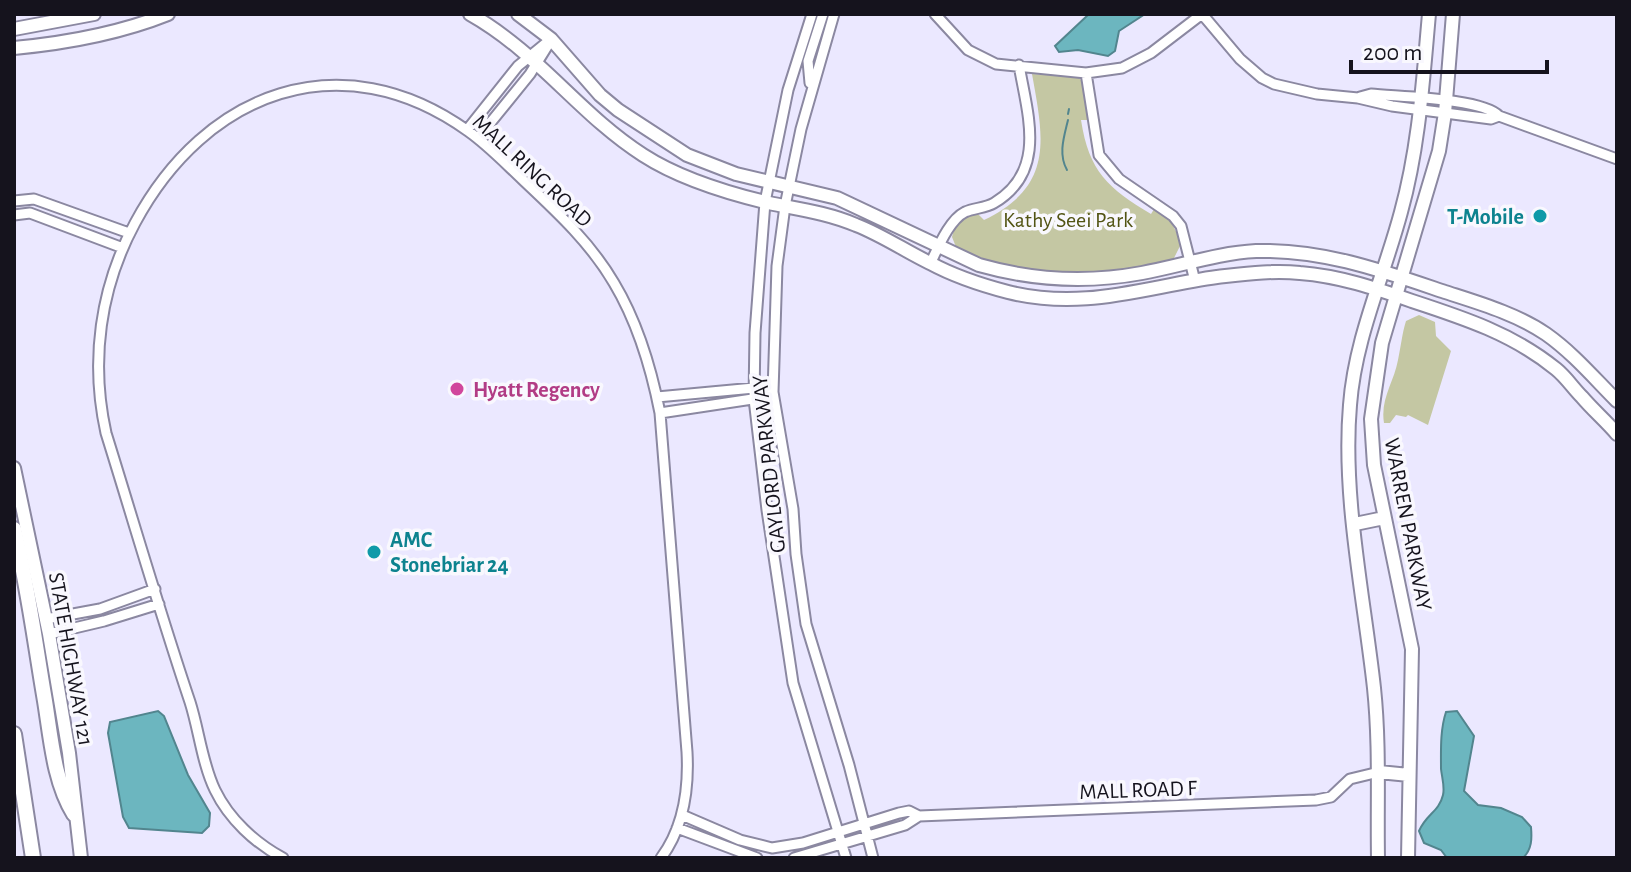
<svg xmlns="http://www.w3.org/2000/svg" width="1631" height="872" viewBox="0 0 1631 872" font-family="'Alegreya Sans',sans-serif">
  <style>
    .green { fill: #c4c7a3 }
    .water { fill: #6cb6bf; stroke: #52858e; stroke-width: 2 }
    .lines { fill: none; stroke-linecap: round; stroke-linejoin: round }
    .stream { stroke: #52858e; stroke-width: 2 }
    .minor-casing { stroke: #8b88a1; stroke-width: 13 }
    .major-casing { stroke: #8b88a1; stroke-width: 16 }
    .highway-casing { stroke: #8b88a1; stroke-width: 18 }
    .minor { stroke: #fff; stroke-width: 9 }
    .major { stroke: #fff; stroke-width: 12 }
    .highway { stroke: #fff; stroke-width: 14 }
    .culture-dot { fill: #0f9aa8; stroke: #f9f8fe; stroke-width: 3 }
    .hotel-dot { fill: #d1479c; stroke: #f9f8fe; stroke-width: 3 }
    .labels { text-anchor: middle; stroke-width: 7; stroke-linejoin: round; paint-order: stroke }
    .street-label { font-size: 22px; fill: #15131d; stroke: #f9f8fe }
    .culture-label { font-size: 22px; font-weight: bold; fill: #0d838f; stroke: #f9f8fe; text-anchor: end }
    .park-label { font-size: 22px; fill: #525414; stroke: #f9f8fe }
    .hotel-label { font-size: 22px; font-weight: bold; fill: #b23c85; stroke: #f9f8fe; text-anchor: start }
  </style>
  <rect width="100%" height="100%" fill="#ebe8ff"/>
  <path class="green" d="M1032 74 1078 77 1081 80 1090 120H1081C1089 172 1108 188 1151 214L1156 206C1169 216 1176 229 1181 244L1174 258C1133 280 992 277 956 247L952 237C954 225 965 217 977 213L984 220C1054 186 1044 140 1032 74Z
    M1419 315 1435 322 1436 336 1451 351 1428 425 1408 415 1406 417 1396 415 1390 423H1384C1380 399 1394 382 1398 360 1401 346 1402 334 1406 321Z"/>
  <path class="water" d="M1089 14H1145L1119 31 1115 51 1108 56 1078 50 1059 52 1055 46Z
    M158 711 164 716 188 775 210 813 209 826 202 833 129 828 123 817 108 733 110 722Z
    M1457 711 1474 736 1464 791 1478 805 1501 808 1522 817 1531 827C1532 839 1532 849 1523 858H1447L1441 850 1424 843 1419 831C1426 814 1439 812 1443 795 1445 787 1442 778 1441 769 1441 751 1440 730 1446 712Z"/>
  <g class="lines">
    <path class="stream" d="M1068 114 1069 109
      M1067 170C1058 154 1064 137 1068 120"/>
    <defs>
      <path id="minor" d="M812 14 788 90 765 202 755 333 754 399 767 510 793 683 846 858
        M834 14 801 129 785 206 777 266 773 392 793 509 796 554 806 624 849 765 873 858
        M935 14 968 50 996 64 1086 73 1122 68 1151 53 1202 14
        M1202 14 1240 59 1262 78 1274 84 1317 94 1358 98 1392 106 1491 119 1499 116
        M1086 73 1099 155 1119 179 1173 216 1181 226 1195 281
        M810 83 808 61 823 14
        M1360 97 1371 94C1398 97 1482 98 1499 116L1617 159
        M467 130 518 66 551 39
        M478 138 530 74 548 45
        M14 201 34 199 129 233
        M14 215 30 213 123 248
        M930 264C938 248 949 220 965 212 974 208 986 208 994 203 1048 171 1027 113 1019 65
        M657 397 754 388 773 392
        M660 413 759 398
        M46 619 100 609 155 589
        M49 634 104 621 159 604
        M682 815 740 840 772 848 803 843 899 813 909 811 919 816 1316 800 1331 797 1350 779 1379 772
        M677 828 757 858
        M283 858C255 843 229 819 215 790 202 763 199 730 190 702 160 613 134 523 106 433 90 361 100 288 135 223 205 92 341 40 468 131 488 145 505 163 522 179 556 211 590 242 614 283 638 323 651 367 660 413L687 752C689 789 684 827 661 858
        M794 858 905 825 919 816"/>
      <path id="major" d="M470 14C539 53 579 114 643 155 680 179 727 193 769 203 798 209 828 213 856 225 882 235 905 251 930 263 954 276 981 285 1008 292 1084 311 1144 287 1217 277 1244 274 1273 270 1300 273 1339 276 1375 288 1412 301 1464 318 1513 334 1556 369 1566 377 1573 388 1582 397 1593 410 1606 421 1617 434
        M518 14 551 39 600 95 618 110 687 155 736 174 837 198 979 265C1032 280 1088 283 1142 273 1180 266 1218 253 1256 251 1323 249 1383 271 1445 292 1479 303 1517 314 1546 334 1573 353 1594 378 1617 401
        M14 29 94 14
        M14 48C67 43 118 34 168 14
        M14 468 49 634 69 753 81 858
        M1355 524 1384 518
        M1379 772 1409 775
        M1378 858C1377 801 1380 745 1374 688 1364 597 1342 496 1350 405 1355 338 1384 276 1401 212 1419 147 1423 80 1429 14
        M1408 858 1412 649 1374 465 1371 419 1382 343 1439 151 1445 113 1453 14"/>
      <path id="highway" d="M14 529C28 585 35 643 45 701 51 738 54 782 74 814
        M14 734 33 858"/>
    </defs>
    <use href="#minor" class="minor-casing"/>
    <use href="#major" class="major-casing"/>
    <use href="#highway" class="highway-casing"/>
    <use href="#minor" class="minor"/>
    <use href="#major" class="major"/>
    <use href="#highway" class="highway"/>
  </g>
  <g class="culture-dot">
    <circle cx="1540" cy="216" r="8"/>
    <circle cx="374" cy="552" r="8"/>
  </g>
  <circle class="hotel-dot" cx="457" cy="389" r="8"/>
  <g class="labels">
    <g class="street-label">
      <text transform="translate(533 170) rotate(43)" y="8">MALL RING ROAD</text>
      <text transform="translate(768 464) rotate(-96)" y="8">GAYLORD PARKWAY</text>
      <text transform="translate(1409 524) rotate(79)" y="8">WARREN PARKWAY</text>
      <text transform="translate(72 659) rotate(80)" y="8">STATE HIGHWAY 121</text>
      <text transform="translate(1138 789) rotate(-2)" y="8">MALL ROAD F</text>
    </g>
    <g class="culture-label">
      <text x="1524" y="224">T-Mobile</text>
      <text x="390" y="547" text-anchor="start">AMC<tspan x="390" dy="25">Stonebriar 24</tspan></text>
    </g>
    <g class="park-label">
      <text x="1068" y="227">Kathy Seei Park</text>
    </g>
    <g class="hotel-label">
      <text x="473" y="397">Hyatt Regency</text>
    </g>
  </g>
  <rect width="1631" height="872" fill="none" stroke="#15131d" stroke-width="32"/>
  <path d="M1351 60v12h196v-12" fill="none" stroke="#15131d" stroke-width="4"/>
  <text x="1363" y="60" font-size="24" fill="#15131d" stroke="#f9f8fe" stroke-width="6" paint-order="stroke">200 m</text>
</svg>
